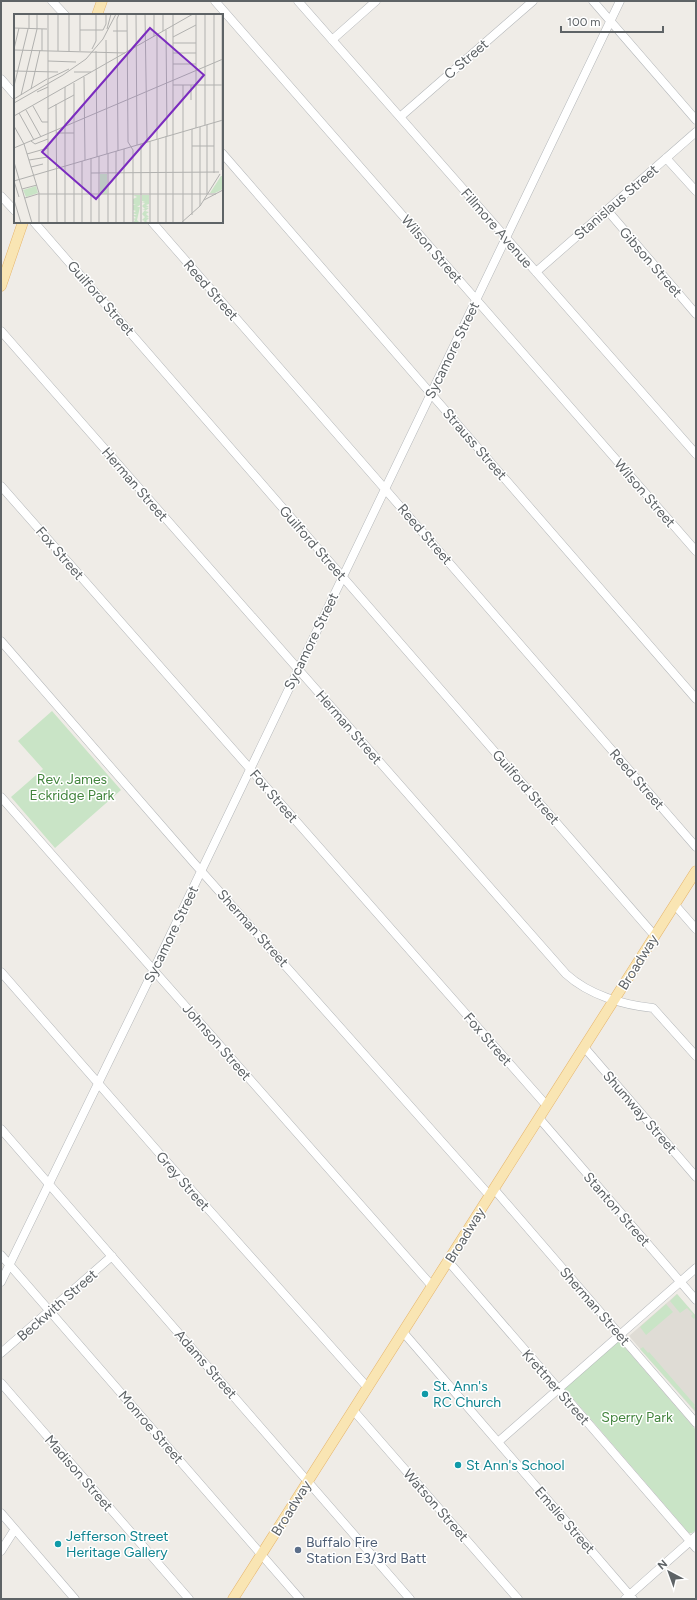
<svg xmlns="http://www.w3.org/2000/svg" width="697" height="1600" viewBox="0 0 697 1600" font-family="Figtree,sans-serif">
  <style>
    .education { fill: #dfdcd5 }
    .green { fill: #c9e4c6 }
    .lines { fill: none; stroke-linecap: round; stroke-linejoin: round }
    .minor-casing { stroke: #b4b7ba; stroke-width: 9 }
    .major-casing { stroke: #e6b469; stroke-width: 11 }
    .minor { stroke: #fff; stroke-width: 8 }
    .major { stroke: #f9e5b3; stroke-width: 10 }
    .culture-dot { fill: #0f9aa8; stroke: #fff; stroke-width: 1.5 }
    .service-dot { fill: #5c6f8a; stroke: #fff; stroke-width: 1.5 }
    .labels { text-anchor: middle; stroke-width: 3; stroke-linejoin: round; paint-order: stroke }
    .street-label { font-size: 14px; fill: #5e6366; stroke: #fff }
    .park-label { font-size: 14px; fill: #43853e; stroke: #fff }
    .culture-label { font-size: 14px; fill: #0d838f; stroke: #fff; text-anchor: start }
    .service-label { font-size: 14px; fill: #4e5e75; stroke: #fff; text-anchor: start }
    .inset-road { fill: none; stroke: #b1b1af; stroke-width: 1 }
    .view { fill: #7b2cbf; fill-opacity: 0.15; stroke: #7b2cbf; stroke-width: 2 }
    .inset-edge { fill: none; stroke: #5e6366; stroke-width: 2 }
  </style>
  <rect width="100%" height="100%" fill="#efece7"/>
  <path class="education" d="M677 1294 696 1316V1413L629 1336Z"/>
  <path class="green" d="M52 711 121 790 55 848 11 797 43 769 18 741Z
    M677 1294 696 1316 694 1319 691 1316 693 1314 687 1308 680 1313 670 1301Z
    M666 1304 673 1312 646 1335 640 1327Z
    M618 1342 621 1343 696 1430V1530L692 1533H689L564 1388Z
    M643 1347 648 1353 649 1352 695 1405 694 1406 696 1409V1412L640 1349Z"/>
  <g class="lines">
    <defs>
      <path id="minor" d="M52 1 65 15
        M215 1 696 551
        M298 1 696 454
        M593 1 696 120
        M332 40 376 1
        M1 79 15 95
        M400 117 533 1
        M222 153 696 699
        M666 158 696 191
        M1 196 15 211
        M607 210 696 314
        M34 222 655 936
        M152 222 378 481 696 847
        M536 272 696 132
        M1 331 566 974C589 995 623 1005 653 1008L696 1056
        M1 486 547 1106
        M1 641 194 863 490 1196
        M1 797 432 1286
        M675 905 696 929
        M1 972 194 1193 368 1388
        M584 1047 696 1177
        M539 1118 696 1300
        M1 1129 410 1599
        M494 1189 696 1423
        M1 1255 300 1599
        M448 1261 696 1548
        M1 1282 154 969 620 1
        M403 1332 633 1599
        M1 1353 112 1256
        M1 1383 189 1599
        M353 1410 518 1599
        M498 1442 696 1268
        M1 1513 75 1599
        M1 1551 15 1529
        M625 1599 696 1536"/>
      <path id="major" d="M97 15 102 1
        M1 286 23 222
        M233 1599 696 871"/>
    </defs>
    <use href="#minor" class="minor-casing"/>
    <use href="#major" class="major-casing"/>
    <use href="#minor" class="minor"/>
    <use href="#major" class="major"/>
  </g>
  <g class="culture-dot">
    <circle cx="425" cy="1394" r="4"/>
    <circle cx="458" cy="1465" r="4"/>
    <circle cx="58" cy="1544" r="4"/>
  </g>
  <circle class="service-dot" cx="298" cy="1550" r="4"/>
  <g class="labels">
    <g class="street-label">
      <text transform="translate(466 59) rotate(-41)" y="5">C Street</text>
      <text transform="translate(616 202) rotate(-41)" y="5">Stanislaus Street</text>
      <text transform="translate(497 228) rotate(49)" y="5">Fillmore Avenue</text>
      <text transform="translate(432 249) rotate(49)" y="5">Wilson Street</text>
      <text transform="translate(651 262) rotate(49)" y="5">Gibson Street</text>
      <text transform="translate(211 290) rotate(49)" y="5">Reed Street</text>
      <text transform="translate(101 298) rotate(49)" y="5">Guilford Street</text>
      <text transform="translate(452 350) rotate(-64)" y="5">Sycamore Street</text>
      <text transform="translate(475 444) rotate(49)" y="5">Strauss Street</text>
      <text transform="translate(135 484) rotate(49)" y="5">Herman Street</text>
      <text transform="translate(645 493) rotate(49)" y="5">Wilson Street</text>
      <text transform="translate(425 534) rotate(49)" y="5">Reed Street</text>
      <text transform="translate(313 543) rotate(49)" y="5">Guilford Street</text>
      <text transform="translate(60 553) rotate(49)" y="5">Fox Street</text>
      <text transform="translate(311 641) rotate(-64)" y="5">Sycamore Street</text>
      <text transform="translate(349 727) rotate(49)" y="5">Herman Street</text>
      <text transform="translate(637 779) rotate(49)" y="5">Reed Street</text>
      <text transform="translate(526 787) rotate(49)" y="5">Guilford Street</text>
      <text transform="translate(274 796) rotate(49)" y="5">Fox Street</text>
      <text transform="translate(253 928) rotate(48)" y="5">Sherman Street</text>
      <text transform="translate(171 934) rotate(-64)" y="5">Sycamore Street</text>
      <text transform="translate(638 962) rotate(-58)" y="5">Broadway</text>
      <text transform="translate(488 1039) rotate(49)" y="5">Fox Street</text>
      <text transform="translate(217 1042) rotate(49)" y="5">Johnson Street</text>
      <text transform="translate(640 1112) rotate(49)" y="5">Shumway Street</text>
      <text transform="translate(183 1181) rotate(49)" y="5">Grey Street</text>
      <text transform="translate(617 1209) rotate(49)" y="5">Stanton Street</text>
      <text transform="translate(465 1235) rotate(-58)" y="5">Broadway</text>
      <text transform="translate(57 1305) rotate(-41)" y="5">Beckwith Street</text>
      <text transform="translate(595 1306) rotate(49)" y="5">Sherman Street</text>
      <text transform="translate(206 1364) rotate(49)" y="5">Adams Street</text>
      <text transform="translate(556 1387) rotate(49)" y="5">Krettner Street</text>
      <text transform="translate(151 1427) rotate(49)" y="5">Monroe Street</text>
      <text transform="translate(79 1473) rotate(49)" y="5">Madison Street</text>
      <text transform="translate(436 1505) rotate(49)" y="5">Watson Street</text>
      <text transform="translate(291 1508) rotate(-58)" y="5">Broadway</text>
      <text transform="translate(565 1520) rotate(49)" y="5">Emslie Street</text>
    </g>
    <g class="park-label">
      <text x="72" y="784">Rev. James<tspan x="72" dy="16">Eckridge Park</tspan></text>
      <text x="637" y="1422">Sperry Park</text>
    </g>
    <g class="culture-label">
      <text x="433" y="1391">St. Ann's<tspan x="433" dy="16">RC Church</tspan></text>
      <text x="466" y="1470">St Ann's School</text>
      <text x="66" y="1541">Jefferson Street<tspan x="66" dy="16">Heritage Gallery</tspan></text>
    </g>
    <g class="service-label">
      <text x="306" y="1547">Buffalo Fire<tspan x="306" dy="16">Station E3/3rd Batt</tspan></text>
    </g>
  </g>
  <g transform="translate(14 14)">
    <rect width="209" height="209" fill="#efece7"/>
    <path d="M86 160H93V180L86 179ZM207 162H209V175L201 179H196ZM22 172 24 179 12 183 9 176ZM119 181H126V191L123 193H126L123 206 126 209H119L121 206 119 205 122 204 119 201H123L119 199 122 197 119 196V191H122L119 190V185L123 183ZM128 181H135V190L132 191 135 193 131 194H135L131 197 135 198 132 200 135 203 132 204H135L132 207 135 209H128L131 207 128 206 131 203 128 200 131 196 128 195H131L128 192 131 189 127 188H131L128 187Z" fill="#c9e4c6"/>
    <path class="inset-road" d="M15 0V15M34 0V209M44 0V37M55 0V37M66 0V37M113 0 114 128 119 136V209M122 0 123 131M131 0 133 128M140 0V22M149 0V17M159 0V209M182 0V114M200 0V159M0 14 33 15M23 15V0M28 15V37M93 15 97 0M66 16H89L92 10V0M152 16 153 122M99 17H113M159 23 182 11M92 26 93 140M159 29H182M0 35 5 14M78 35 82 27V0M0 36 111 39M82 37 83 143M159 39H182M34 47 62 48M159 50H182M0 57 44 58M60 58H77M70 63 71 146M34 65 55 55M60 69V209M159 71H209M169 71V208M177 71V86M0 72 14 15M51 73V209M17 75 26 36M23 78 34 73M7 81 23 15M0 85 33 65M0 89 49 61 72 45 89 25 102 0M42 90 43 209M19 92 28 108H34M34 95 60 81M12 96 27 123M5 99 20 126M0 102 179 0M191 111V0M193 111V180M0 112 10 130 25 179V209M186 113V192M178 115V201M42 119H60M143 125V21M17 127 21 130 34 125M178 132H200M0 134 209 45M104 137 103 5 105 0M13 140 34 134M15 146 34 143M68 147V209M0 148 18 209M17 153 29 150M208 156V0M77 159 205 158M0 167 5 183M0 167 209 106M8 175 23 171M11 184 24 180H202M0 186 7 209M190 186 209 176M77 209V144M85 209V142M94 209V140M102 209V137M110 209V135M127 209V130M136 209V127M144 209V125M152 209V122M167 209 186 192 206 160"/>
    <path class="view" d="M136 14 190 61 82 185 28 138Z"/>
    <rect width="209" height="209" class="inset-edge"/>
  </g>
  <rect width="697" height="1600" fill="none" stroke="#5e6366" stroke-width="4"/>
  <g transform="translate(669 1572) rotate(319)" stroke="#ffffff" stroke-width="3" paint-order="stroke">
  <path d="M0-3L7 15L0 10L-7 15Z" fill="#5e6366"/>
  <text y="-6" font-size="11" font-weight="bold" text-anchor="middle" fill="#5e6366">N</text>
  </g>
  <path d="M561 26v6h102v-6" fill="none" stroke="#5e6366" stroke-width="2"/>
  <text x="567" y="26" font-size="12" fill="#5e6366" stroke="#ffffff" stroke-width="3" paint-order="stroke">100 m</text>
</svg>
